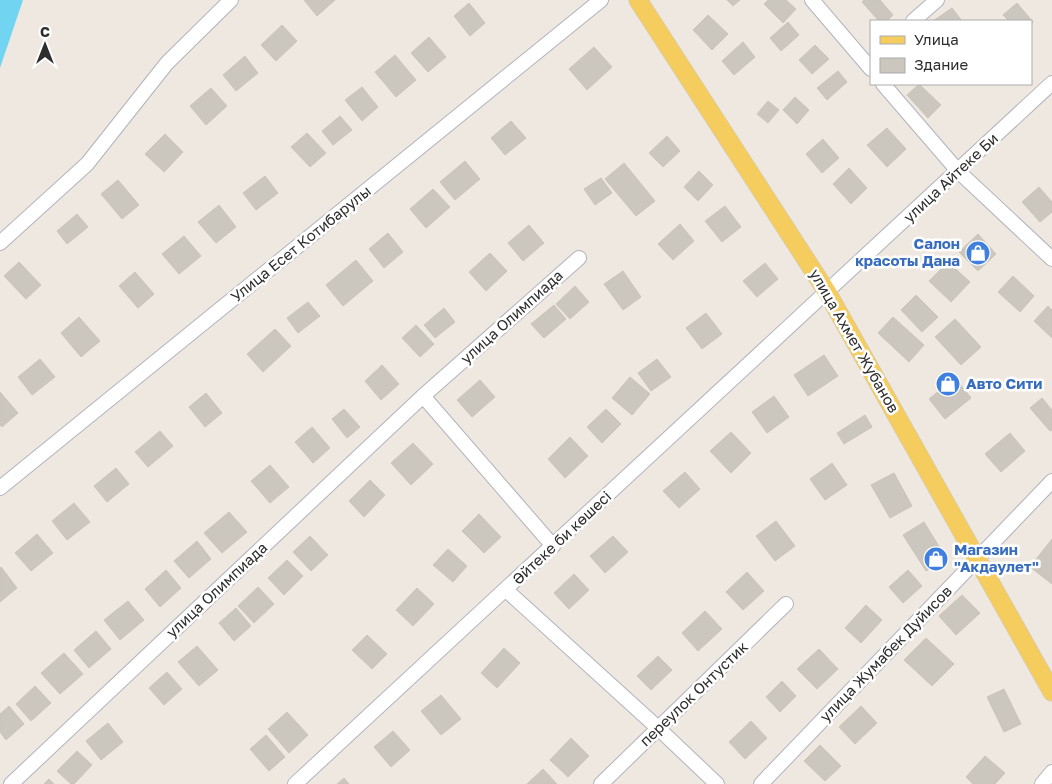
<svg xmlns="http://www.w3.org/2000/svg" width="1052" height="784" viewBox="0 0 1052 784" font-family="'Golos Text',sans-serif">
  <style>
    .water { fill: #71d5f2 }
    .building { fill: #cbc6be; stroke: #cbc4b9 }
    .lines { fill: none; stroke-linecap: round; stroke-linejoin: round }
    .minor-casing { stroke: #b0b3bd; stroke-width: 16 }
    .major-casing { stroke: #c8c8c8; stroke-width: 19 }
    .minor { stroke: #fff; stroke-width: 14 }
    .major { stroke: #f5cd5f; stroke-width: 18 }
    .labels { text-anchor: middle; stroke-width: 5; stroke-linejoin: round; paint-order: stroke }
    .street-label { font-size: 15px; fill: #2d2d2d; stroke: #fff }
    .shop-label { font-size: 15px; font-weight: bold; fill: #366cbe; stroke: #fff; text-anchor: start }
  </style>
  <rect width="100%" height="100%" fill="#efe8e0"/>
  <path class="water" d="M0 0H23L0 68Z"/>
  <path class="building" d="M304 0H335L317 16Z
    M727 0H740L733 6Z
    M768 0H786L796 9 783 23 764 4Z
    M864 0H880L893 15 887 21H879L862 2Z
    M469 3 485 23 470 36 454 16Z
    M1017 3 1033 22 1031 23V21H1009L1003 15Z
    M952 8 962 21H933Z
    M708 15 728 34 712 50 693 30Z
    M788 22 799 35 781 51 770 38Z
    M282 25 297 41 276 61 261 45Z
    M429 37 446 57 428 72 411 53Z
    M743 42 755 57 734 75 722 61Z
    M815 45 829 59 812 74 799 60Z
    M594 47 612 67 587 90 569 69Z
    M395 55 416 80 396 97 375 72Z
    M245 56 258 73 236 91 223 75Z
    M838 71 847 82 827 100 817 88Z
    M919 84 941 105 928 118 907 95Z
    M362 87 378 107 362 121 345 100Z
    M211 88 227 106 206 125 190 106Z
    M795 97 809 110 797 124 783 110Z
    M768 101 779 110 768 123 757 114Z
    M340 116 352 130 333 145 322 131Z
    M511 121 526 138 505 155 491 138Z
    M887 128 906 149 887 167 867 145Z
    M307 133 326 153 310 167 291 147Z
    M165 134 183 152 164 172 145 154Z
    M667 136 680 151 663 167 649 153Z
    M823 139 839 158 822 173 806 154Z
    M465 161 480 179 455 200 440 182Z
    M624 163 655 201 636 216 605 179Z
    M849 168 867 188 851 204 833 184Z
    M699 171 713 185 698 201 684 187Z
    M265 176 278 193 256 210 243 193Z
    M601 178 612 193 595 205 584 189Z
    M118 180 139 205 122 219 101 194Z
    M1039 187 1052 202V212L1040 222 1022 202Z
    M433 189 450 207 426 228 410 209Z
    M219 205 236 227 216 243 198 222Z
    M725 206 741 227 722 242 705 221Z
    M77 214 88 227 67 244 57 231Z
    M680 224 694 241 673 260 658 244Z
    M529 225 544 243 523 261 508 243Z
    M388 233 403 252 384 268 369 249Z
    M978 234 996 254 978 271 959 252Z
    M184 236 201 256 179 274 162 254Z
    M490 253 507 271 486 291 469 272Z
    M356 260 373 281 343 306 326 285Z
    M19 262 41 285 26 299 4 276Z
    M948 262 970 282 951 302 929 281Z
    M765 263 778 279 757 297 743 281Z
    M623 271 641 297 623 310 604 284Z
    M135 272 154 294 138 308 119 286Z
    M1013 276 1034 296 1020 312 998 292Z
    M575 286 589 302 570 319 556 304Z
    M916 295 938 317 922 332 901 310Z
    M308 302 320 316 298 333 287 318Z
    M554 305 566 319 544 338 531 324Z
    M1048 306 1052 310V338L1034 321Z
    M444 308 455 322 435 338 424 325Z
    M706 313 722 334 702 349 686 328Z
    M79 317 100 341 81 357 61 333Z
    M893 317 924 345 909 362 878 333Z
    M955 319 981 347 961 365 935 337Z
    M416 325 434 344 420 357 402 338Z
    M275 329 291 346 263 372 247 354Z
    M824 355 838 376 808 396 794 375Z
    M40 359 55 377 32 395 18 377Z
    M657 359 671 377 651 391 638 373Z
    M382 365 399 384 381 400 365 381Z
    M630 377 650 394 632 415 612 398Z
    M955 378 971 398 945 419 929 399Z
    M480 380 495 397 472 417 457 400Z
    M0 392 18 413 2 427 0 425Z
    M206 393 222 413 205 427 189 407Z
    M774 396 789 417 767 433 752 412Z
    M1042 398 1052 410V430L1050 431 1030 408Z
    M344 409 360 427 347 438 332 419Z
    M606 409 621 424 602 443 587 427Z
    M865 415 872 427 844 444 837 433Z
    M312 427 330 448 313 463 295 442Z
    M160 431 173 446 148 467 135 452Z
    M731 432 751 453 731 473 710 451Z
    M1010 433 1025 451 1001 472 985 454Z
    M570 437 588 456 565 478 548 459Z
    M413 443 433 464 411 485 391 463Z
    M832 463 847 485 825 500 810 479Z
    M270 465 289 487 270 503 251 481Z
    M116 468 129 484 107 502 94 486Z
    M685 472 700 489 679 508 663 491Z
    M894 473 912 506 890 518 871 485Z
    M370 480 385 495 364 517 349 501Z
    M74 503 90 522 67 540 52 521Z
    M229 512 247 532 222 553 204 533Z
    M479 514 501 537 484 553 462 531Z
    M776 521 795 546 775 561 756 536Z
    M924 522 946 558 926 571 903 535Z
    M37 534 53 553 31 571 15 553Z
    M310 536 328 555 311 571 293 552Z
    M613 536 628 552 605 573 590 556Z
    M1052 539V584L1030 567Z
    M197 541 211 559 189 578 174 561Z
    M448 549 467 566 453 582 433 565Z
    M287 560 303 576 284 595 268 578Z
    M1 567 17 588 0 602V568Z
    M166 570 181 588 160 607 145 589Z
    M908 570 922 586 903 603 889 587Z
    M747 572 764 591 743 610 726 592Z
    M574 574 589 590 569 609 554 593Z
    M258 587 274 604 254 623 238 606Z
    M417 588 434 604 413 626 396 610Z
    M962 595 980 613 956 635 939 616Z
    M128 601 144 620 120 640 104 620Z
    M866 605 882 620 861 643 845 628Z
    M236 608 251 626 234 641 219 623Z
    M705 611 722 629 698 651 682 633Z
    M96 631 111 649 89 668 74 650Z
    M367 635 387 654 372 669 352 650Z
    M926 638 954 664 932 686 904 660Z
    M197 646 218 670 199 686 178 662Z
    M504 648 520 663 497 688 481 673Z
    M819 649 838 669 817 689 797 669Z
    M64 653 83 674 60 694 41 673Z
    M658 656 672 670 651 690 637 676Z
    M167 672 182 689 164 705 149 688Z
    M782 681 796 696 780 712 766 697Z
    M35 686 51 703 31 721 16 704Z
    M1004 689 1021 724 1004 732 987 697Z
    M441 695 461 719 441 735 421 711Z
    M9 706 24 724 6 740 0 732V714Z
    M861 706 877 723 855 744 839 727Z
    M287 712 308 735 289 753 268 729Z
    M751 721 767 738 745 759 729 742Z
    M108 723 123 742 101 760 86 741Z
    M393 731 410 750 391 767 374 747Z
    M266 735 285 757 269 771 250 749Z
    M571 738 589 756 568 777 550 760Z
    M820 745 841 766 825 781 804 761Z
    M77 751 92 765 74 784H71L57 771Z
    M985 756 1005 773 995 784H973L966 777Z
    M543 769 557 784H527Z
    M344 778 349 784H337Z
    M49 779 54 784H44Z"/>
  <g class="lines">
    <defs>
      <path id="minor" d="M812 0 871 69
        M913 21 937 0
        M883 84 958 171 1052 259
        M0 243 87 164 167 63 231 0
        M423 396 579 258
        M0 488 601 0
        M506 590 658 728 717 784
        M11 784 423 396 553 546
        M295 784 1052 83
        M601 784 786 604
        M761 784 1052 481
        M1042 784 1052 772"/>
      <path id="major" d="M638 0 827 292 1052 692"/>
    </defs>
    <use href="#minor" class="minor-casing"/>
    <use href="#major" class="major-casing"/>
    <use href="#minor" class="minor"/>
    <use href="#major" class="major"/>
  </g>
  <defs>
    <symbol id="shop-disc" viewBox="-11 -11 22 22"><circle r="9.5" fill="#3f7fe0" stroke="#fff"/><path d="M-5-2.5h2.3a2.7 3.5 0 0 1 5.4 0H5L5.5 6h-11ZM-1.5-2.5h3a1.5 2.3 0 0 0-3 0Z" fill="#fff"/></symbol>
  </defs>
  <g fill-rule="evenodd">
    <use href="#shop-disc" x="964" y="239" width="28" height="28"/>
    <use href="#shop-disc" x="934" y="370" width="28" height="28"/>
    <use href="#shop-disc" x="922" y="545" width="28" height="28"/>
  </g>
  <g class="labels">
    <g class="street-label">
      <text transform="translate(951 178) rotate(-43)" y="5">улица Айтеке Би</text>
      <text transform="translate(301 244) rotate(-39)" y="5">Улица Есет Котибарулы</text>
      <text transform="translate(512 317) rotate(-42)" y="5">улица Олимпиада</text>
      <text transform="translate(854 341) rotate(60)" y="5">улица Ахмет Жубанов</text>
      <text transform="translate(562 538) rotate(-43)" y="5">Әйтеке би көшесі</text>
      <text transform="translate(217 590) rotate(-43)" y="5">улица Олимпиада</text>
      <text transform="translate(886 654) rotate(-46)" y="5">улица Жумабек Дуйисов</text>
      <text transform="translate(694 694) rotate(-44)" y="5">переулок Онтустик</text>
    </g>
    <g class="shop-label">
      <text x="960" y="249" text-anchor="end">Салон<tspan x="960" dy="17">красоты Дана</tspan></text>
      <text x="966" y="389">Авто Сити</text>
      <text x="954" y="555">Магазин<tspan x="954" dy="17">"Акдаулет"</tspan></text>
    </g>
  </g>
  <rect x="870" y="20" width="162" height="65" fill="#ffffff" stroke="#ababab"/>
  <rect x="880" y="36" width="25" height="8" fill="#f5cd5f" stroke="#ababab"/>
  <text x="914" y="45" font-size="15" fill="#2d2d2d">Улица</text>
  <rect x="880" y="58" width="25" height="15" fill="#cbc6be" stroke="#ababab"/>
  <text x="914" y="70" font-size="15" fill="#2d2d2d">Здание</text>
  <g transform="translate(45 45)" stroke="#ffffff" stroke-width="4" paint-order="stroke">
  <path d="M0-4L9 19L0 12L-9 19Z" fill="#2d2d2d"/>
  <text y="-8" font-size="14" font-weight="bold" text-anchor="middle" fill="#2d2d2d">С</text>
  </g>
</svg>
